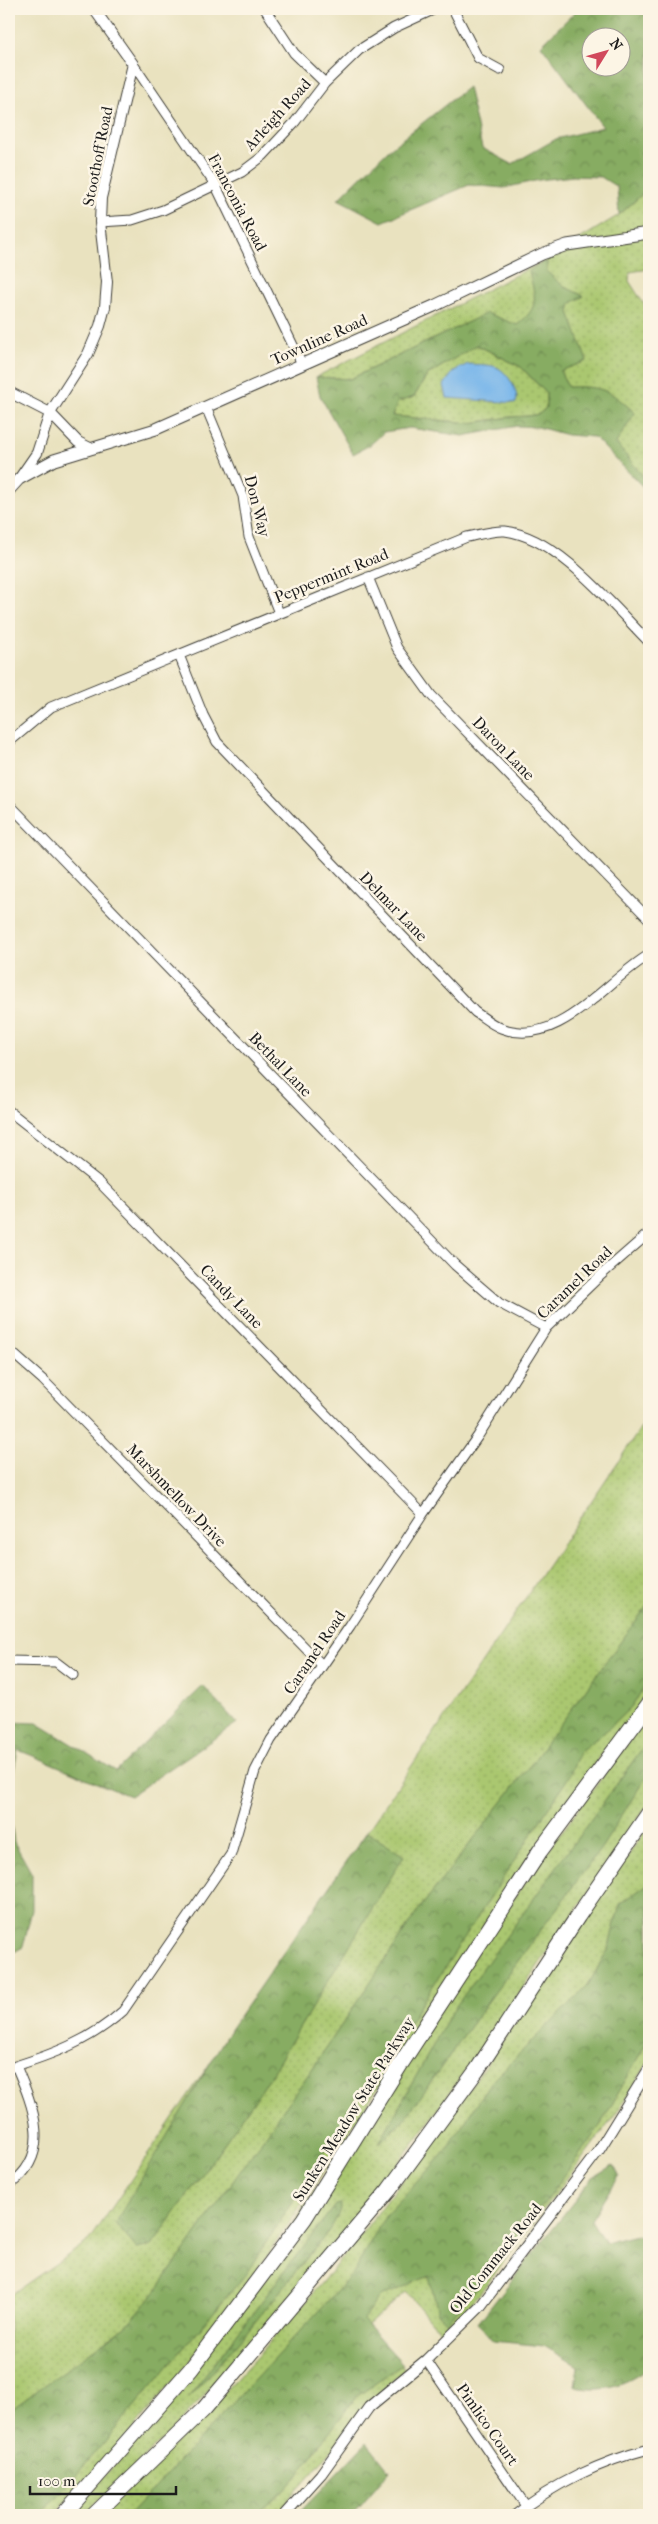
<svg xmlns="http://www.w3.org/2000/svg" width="658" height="2524" viewBox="0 0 658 2524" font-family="'IM FELL French Canon',serif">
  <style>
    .grass { fill: url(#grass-dots); stroke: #637246 }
    .forest { fill: url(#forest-crowns); stroke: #52643f; fill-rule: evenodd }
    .water { fill: #77b5ea; stroke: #4a6883 }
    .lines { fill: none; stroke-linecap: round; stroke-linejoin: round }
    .minor-casing { stroke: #3b3a34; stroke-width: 11 }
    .tertiary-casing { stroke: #3b3a34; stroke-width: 12 }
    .secondary-casing { stroke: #3b3a34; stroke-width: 13 }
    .motorway-casing { stroke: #3b3a34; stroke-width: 17 }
    .minor { stroke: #fff; stroke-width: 9 }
    .tertiary { stroke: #fff; stroke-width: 10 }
    .secondary { stroke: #fff; stroke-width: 11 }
    .motorway { stroke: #fff; stroke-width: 15 }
    .labels { text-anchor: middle; stroke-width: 5; stroke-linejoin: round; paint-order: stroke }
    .street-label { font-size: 16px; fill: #1c1c1c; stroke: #fcf5e5 }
  </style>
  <defs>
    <pattern id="grass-dots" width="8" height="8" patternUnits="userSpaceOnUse" patternTransform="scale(1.25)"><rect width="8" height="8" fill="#aac76f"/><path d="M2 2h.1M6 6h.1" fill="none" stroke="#92aa60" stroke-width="1.8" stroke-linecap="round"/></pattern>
    <pattern id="forest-crowns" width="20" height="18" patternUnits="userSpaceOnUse" patternTransform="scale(1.25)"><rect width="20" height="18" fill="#87ac62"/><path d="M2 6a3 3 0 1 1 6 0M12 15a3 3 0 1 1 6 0" fill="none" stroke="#6e8b50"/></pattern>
  </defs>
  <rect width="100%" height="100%" fill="#fcf5e5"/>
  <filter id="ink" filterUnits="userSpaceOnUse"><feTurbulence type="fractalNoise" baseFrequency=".02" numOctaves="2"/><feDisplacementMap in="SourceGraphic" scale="10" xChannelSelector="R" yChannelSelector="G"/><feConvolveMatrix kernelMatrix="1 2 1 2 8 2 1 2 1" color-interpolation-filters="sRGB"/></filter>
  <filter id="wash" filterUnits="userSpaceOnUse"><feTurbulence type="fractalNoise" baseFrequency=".0096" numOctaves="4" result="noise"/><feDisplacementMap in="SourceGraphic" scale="20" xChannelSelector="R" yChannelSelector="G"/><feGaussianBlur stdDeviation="1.12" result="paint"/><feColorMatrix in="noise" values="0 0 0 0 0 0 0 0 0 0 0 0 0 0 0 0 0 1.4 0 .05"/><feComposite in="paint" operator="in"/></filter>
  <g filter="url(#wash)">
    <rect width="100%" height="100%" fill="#e9e2bf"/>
    <path class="grass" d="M649 188V269L630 272 629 281 649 312V487L483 318 471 321 350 379 316 377 547 259 619 215Z
      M477 345 521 367 546 393V408L539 414 529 416 511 417 471 423 392 416 398 402 414 397 427 375Z
      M649 1416V1694L599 1758 524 1864 288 2225 226 2316 136 2426 54 2515H9V2296L90 2240Z
      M649 1714V1803L495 2029 415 2141 340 2241 185 2417 84 2515H69L169 2405 527 1879Z
      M649 1825V2061L616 2114 486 2285 443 2335 406 2292 368 2325 405 2369 368 2403 316 2469 275 2515H103C192 2427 280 2337 358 2238 463 2106 554 1963 649 1825Z"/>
    <path class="forest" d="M578 9H649V188L619 215 617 187 601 177 573 176 539 180 504 188 469 185 382 222 338 199 387 151 468 87 482 148 512 164 556 139 603 127 541 45ZM590 38H620V68H590Z
      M547 259V272L563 286 584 296 571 303 569 312 587 361 560 371 568 387C603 386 610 390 635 413L616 443 649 484V493L594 437 567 435 538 427 517 426 463 436 410 428 384 432 370 445 353 454 320 396 316 377 350 379 487 313 517 325C541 306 535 298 529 271ZM477 345 521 367 546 393V408L539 414 529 416 511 417 471 423 392 416 398 402 414 397 427 375Z
      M649 1603V1680L631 1707 606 1731 580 1751 568 1778 245 2275 91 2458 40 2515H9V2411L126 2326 156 2291 312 2069 420 1908 526 1771Z
      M203 1686 237 1723 130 1796C91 1782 56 1764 18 1750L9 1796V1722L37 1723 116 1771Z
      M649 1739V1772L602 1847 473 2022 405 2119 379 2143 451 2013Z
      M9 1808 14 1842 32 1874V1910L23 1947 9 1955Z
      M367 1832 404 1856 263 2088 152 2246 137 2249 115 2223 231 2028Z
      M649 1883V2038L600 2126 525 2230 447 2322 438 2313 429 2276 378 2298 363 2320 403 2364 356 2397 290 2485 255 2515H129L350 2277 386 2215 445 2152 492 2081 588 1985 608 1950 620 1904Z
      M613 2165 619 2175 591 2220 605 2243 637 2235 649 2242V2367C627 2385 603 2392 575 2386L578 2366 544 2346 493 2341 478 2323 593 2177Z
      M341 2204C338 2225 315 2247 302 2264 265 2310 229 2355 188 2398L335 2205Z
      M367 2442 390 2471 352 2515H297Z"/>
    <path class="water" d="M468 364C477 365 488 364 496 367 507 371 520 392 516 403L447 398 444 385 454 371Z"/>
  </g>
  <g filter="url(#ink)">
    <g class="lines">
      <defs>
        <path id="minor" d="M265 9 294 53 325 83
          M453 9 478 58 500 70
          M133 64 216 186 302 364
          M100 222 132 220 163 210 242 172 263 156 295 122 325 83 359 50 394 28 435 9
          M206 407 243 496 249 537 279 613
          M368 577 397 648 431 695 649 919
          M179 655 203 715 217 742 475 1012C483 1017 492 1025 501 1028 558 1050 606 980 649 955
          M9 742 51 707 467 537C478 535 493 530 505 531 558 537 613 606 649 642
          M9 804 455 1265 499 1303 546 1328
          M9 1111 99 1182 423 1514
          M9 1350 43 1380 322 1665
          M9 1661 56 1662 73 1675
          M9 2068C51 2055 90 2041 123 2011L231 1854 255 1771 271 1740 350 1626 423 1514 478 1436 546 1328 601 1275 649 1233
          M9 2185C54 2155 33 2106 16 2066
          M426 2360 526 2506
          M515 2515C553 2484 602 2461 649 2449"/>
        <path id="tertiary" d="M9 392 50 413 78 442 90 448
          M19 479 37 453 50 413 88 354 100 326 105 307 107 282 100 222 101 198 133 64 94 9
          M284 2515 321 2474 369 2407 426 2360 480 2307 599 2150 649 2069"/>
        <path id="secondary" d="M9 490 19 479 54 460 156 429 434 306 542 254 567 245 649 233"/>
        <path id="motorway" d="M63 2515 191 2369 304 2219 400 2065 540 1851 649 1704
          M94 2515 204 2409 389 2190 477 2070 578 1916 649 1813"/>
      </defs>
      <use href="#minor" class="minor-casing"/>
      <use href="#tertiary" class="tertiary-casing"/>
      <use href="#secondary" class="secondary-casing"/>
      <use href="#motorway" class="motorway-casing"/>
      <use href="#minor" class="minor"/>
      <use href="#tertiary" class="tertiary"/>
      <use href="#secondary" class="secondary"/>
      <use href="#motorway" class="motorway"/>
    </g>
  </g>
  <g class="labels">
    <g class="street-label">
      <text transform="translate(277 114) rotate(-48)" y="6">Arleigh Road</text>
      <text transform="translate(97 156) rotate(-79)" y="6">Stoothoff Road</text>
      <text transform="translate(238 202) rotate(62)" y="6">Franconia Road</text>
      <text transform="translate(319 339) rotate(-24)" y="6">Townline Road</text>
      <text transform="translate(258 506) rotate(76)" y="6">Don Way</text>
      <text transform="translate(331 575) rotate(-22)" y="6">Peppermint Road</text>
      <text transform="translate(504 748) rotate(46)" y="6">Daron Lane</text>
      <text transform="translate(394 906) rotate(46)" y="6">Delmar Lane</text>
      <text transform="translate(281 1064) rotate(46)" y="6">Bethal Lane</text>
      <text transform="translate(574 1282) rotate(-44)" y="6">Caramel Road</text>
      <text transform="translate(232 1296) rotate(46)" y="6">Candy Lane</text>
      <text transform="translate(177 1495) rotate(46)" y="6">Marshmellow Drive</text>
      <text transform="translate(314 1652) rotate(-56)" y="6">Caramel Road</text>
      <text transform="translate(353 2109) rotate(-58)" y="6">Sunken Meadow State Parkway</text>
      <text transform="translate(495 2258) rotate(-51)" y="6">Old Commack Road</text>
      <text transform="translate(488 2424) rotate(55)" y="6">Pimlico Court</text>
    </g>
  </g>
  <rect width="658" height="2524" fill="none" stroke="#fcf5e5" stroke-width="30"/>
  <g transform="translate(606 52) rotate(53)"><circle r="24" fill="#fcf5e5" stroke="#a29e95"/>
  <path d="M0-4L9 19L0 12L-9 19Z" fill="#d1495b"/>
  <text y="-8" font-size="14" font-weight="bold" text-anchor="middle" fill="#1c1c1c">N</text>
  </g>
  <path d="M30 2486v8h146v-8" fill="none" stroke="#1c1c1c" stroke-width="2.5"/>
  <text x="38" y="2486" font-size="15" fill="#1c1c1c" stroke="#fcf5e5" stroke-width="4" paint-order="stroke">100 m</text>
</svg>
